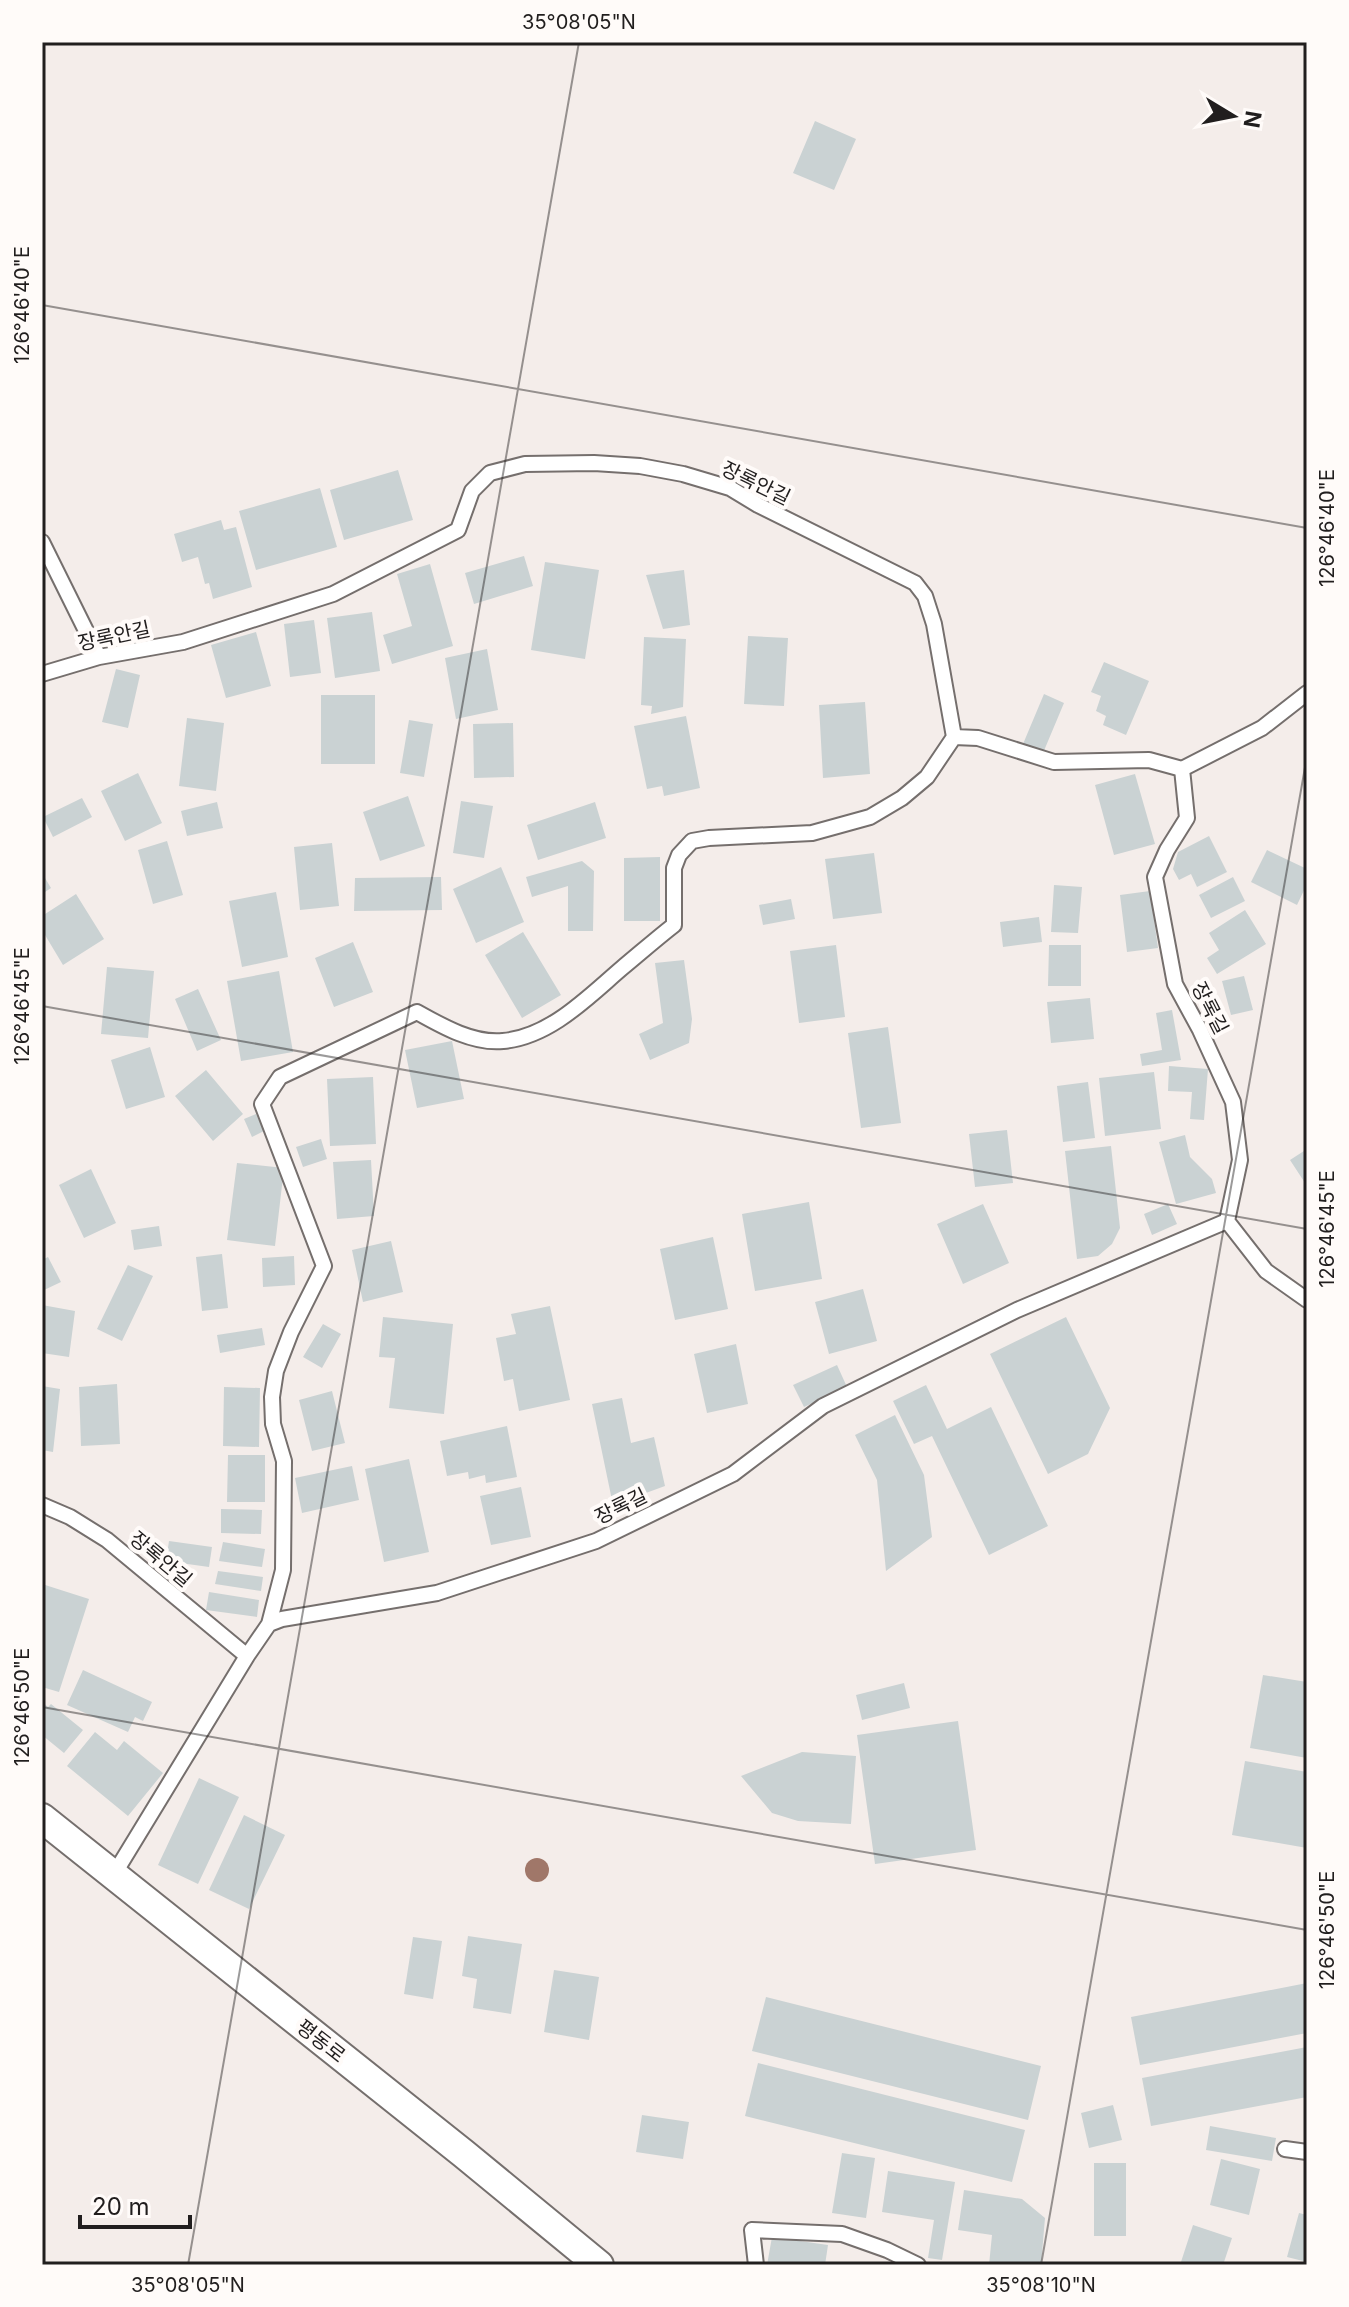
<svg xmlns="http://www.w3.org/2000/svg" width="1349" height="2307" viewBox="0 0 1349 2307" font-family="Inter,'Noto Sans KR',sans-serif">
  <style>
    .building { fill: #cad2d3 }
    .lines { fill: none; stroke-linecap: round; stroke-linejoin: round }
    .lane-casing { stroke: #756f6d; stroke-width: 18 }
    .street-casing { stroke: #756f6d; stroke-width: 32 }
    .lane { stroke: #fff; stroke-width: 14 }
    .street { stroke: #fff; stroke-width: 28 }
    .tree { fill: #a07769 }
    .ticks { fill: none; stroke: #211e1e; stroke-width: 2; stroke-opacity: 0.45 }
    .labels { text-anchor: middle; stroke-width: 8; stroke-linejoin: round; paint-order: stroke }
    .street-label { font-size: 20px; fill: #211e1e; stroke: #fffbf9 }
    .neatline { fill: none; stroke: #211e1e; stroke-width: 3 }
    .ticks-label { font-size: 20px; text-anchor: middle; fill: #211e1e }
  </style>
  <rect width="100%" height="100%" fill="#f4edea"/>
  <path class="building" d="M815 121 856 139 834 190 793 173Z
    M398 470 413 520 344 540 330 490Z
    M320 488 337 547 256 570 239 511Z
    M221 520 224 530 236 527 252 587 213 599 209 583 205 584 198 557 182 562 174 534Z
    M524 556 533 586 474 604 465 573Z
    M545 562 599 570 585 659 531 650Z
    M430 564 453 646 392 664 383 635 412 626 397 574Z
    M684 570 690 625 663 629 646 575Z
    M372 612 380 671 335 678 327 618Z
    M314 620 321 673 290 677 284 624Z
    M256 632 271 686 226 698 211 645Z
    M748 636 788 638 784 706 744 704Z
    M644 637 686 639 683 707 651 714 652 706 641 705Z
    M487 649 498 710 456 719 445 658Z
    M1104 662 1149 681 1126 735 1103 725 1106 716 1096 711 1101 696 1091 692Z
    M116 669 140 675 128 728 102 722Z
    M1044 694 1064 703 1043 753 1023 744Z
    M321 695H375V764H321Z
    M865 702 870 774 823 778 819 705Z
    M686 716 700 788 664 796 662 786 647 789 634 726Z
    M187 718 224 723 216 791 179 786Z
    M409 720 433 724 424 777 400 773Z
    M513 723 514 777 474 778 473 724Z
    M138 773 162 823 125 841 101 791Z
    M1135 774 1155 844 1114 855 1095 785Z
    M408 796 425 846 380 861 363 812Z
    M82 798 92 817 53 837 43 817Z
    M461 801 493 806 484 858 453 853Z
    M217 802 223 828 187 836 181 811Z
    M595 802 606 838 538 860 527 825Z
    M1209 836 1227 872 1197 887 1191 874 1179 880 1173 869 1178 852Z
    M167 841 183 895 153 904 138 850Z
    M332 843 339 906 300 910 294 847Z
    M1267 850 1307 869V884L1297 905 1251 882Z
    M874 853 882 913 833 919 825 859Z
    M660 857V921H624V858Z
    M582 861 594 871 593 931H568V886L532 897 526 877Z
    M501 867 524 922 476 943 453 889Z
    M42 873 51 888 42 894Z
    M441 877 442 910 354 911 355 878Z
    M1233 877 1245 901 1211 918 1199 895Z
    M1054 885 1082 887 1078 933 1051 932Z
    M1150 891 1158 948 1127 952 1120 895Z
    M276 892 288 957 242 967 229 901Z
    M76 894 104 939 63 965 42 930V916Z
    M791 899 795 919 763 925 759 905Z
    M1245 910 1266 944 1217 974 1207 958 1219 950 1209 933Z
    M1039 917 1042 942 1003 947 1000 922Z
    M523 932 561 995 522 1018 485 955Z
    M353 942 373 992 334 1007 315 958Z
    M836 945 845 1017 799 1023 790 951Z
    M1049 945H1081V986H1048Z
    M684 960 692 1019 689 1043 650 1060 639 1034 663 1023 655 963Z
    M107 967 154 971 148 1038 101 1034Z
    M279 971 293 1052 241 1061 227 981Z
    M1244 976 1253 1010 1231 1015 1222 981Z
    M198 989 221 1040 197 1051 175 999Z
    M1090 998 1094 1039 1051 1043 1047 1002Z
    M1172 1010 1181 1060 1142 1066 1140 1054 1162 1050 1156 1013Z
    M888 1027 901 1123 861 1128 848 1033Z
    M452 1041 464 1099 417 1108 405 1050Z
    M150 1047 165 1097 126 1109 111 1060Z
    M1169 1066 1208 1069 1204 1120 1190 1119 1192 1092 1168 1091Z
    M206 1070 243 1114 213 1141 175 1096Z
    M1154 1072 1161 1129 1105 1136 1099 1078Z
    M373 1077 376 1144 330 1146 327 1079Z
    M1088 1082 1095 1138 1063 1142 1057 1086Z
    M256 1114 264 1131 252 1137 244 1119Z
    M1007 1130 1013 1183 975 1187 969 1134Z
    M1185 1135 1190 1157 1212 1179 1216 1193 1176 1204 1159 1142Z
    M321 1139 327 1159 303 1167 296 1147Z
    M1111 1146 1120 1228 1112 1244 1098 1256 1077 1259 1065 1151Z
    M1307 1149V1186L1290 1160Z
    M371 1160 374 1216 337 1219 333 1162Z
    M237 1163 284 1168 275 1246 227 1240Z
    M91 1169 116 1223 84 1238 59 1185Z
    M809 1202 822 1279 755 1291 742 1214Z
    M983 1204 1009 1263 963 1284 937 1224Z
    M1168 1204 1177 1224 1152 1235 1144 1214Z
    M159 1226 162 1246 134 1250 131 1230Z
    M713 1237 728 1309 675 1320 660 1249Z
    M391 1241 403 1292 363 1302 352 1250Z
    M222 1254 228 1308 202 1311 196 1257Z
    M294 1256 295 1285 263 1287 262 1258Z
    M48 1257 61 1282 42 1291V1260Z
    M128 1265 153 1276 122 1341 97 1329Z
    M863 1289 877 1341 829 1354 815 1302Z
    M42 1305 75 1311 69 1357 42 1353Z
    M550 1306 570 1400 519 1411 513 1379 504 1381 496 1338 516 1334 511 1314Z
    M383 1317 453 1324 444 1414 389 1408 395 1358 379 1357Z
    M1066 1317 1110 1408 1088 1454 1048 1474 990 1354Z
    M323 1324 341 1334 322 1368 303 1357Z
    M262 1328 265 1345 220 1353 217 1335Z
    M736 1344 748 1404 707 1413 694 1354Z
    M837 1365 847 1387 804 1407 793 1385Z
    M117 1384 120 1444 81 1446 79 1387Z
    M926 1385 947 1429 991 1407 1048 1526 989 1555 932 1436 914 1444 893 1401Z
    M42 1386 60 1389 53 1452 42 1450Z
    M224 1387 260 1388 259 1447 223 1446Z
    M332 1391 345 1443 312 1451 299 1400Z
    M622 1398 631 1443 654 1437 665 1486 613 1505 592 1404Z
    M895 1415 924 1475 932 1537 886 1571 877 1480 855 1435Z
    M507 1426 517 1477 486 1483 485 1475 469 1479 468 1472 447 1476 440 1441Z
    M228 1455H265V1502H227Z
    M409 1459 429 1552 384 1562 365 1469Z
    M352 1466 359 1500 302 1513 295 1478Z
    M521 1487 531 1537 491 1545 480 1496Z
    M221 1509 262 1510 261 1534 221 1533Z
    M169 1541 212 1547 209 1567 166 1561Z
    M223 1542 265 1549 262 1567 219 1561Z
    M218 1571 263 1577 261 1591 215 1584Z
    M42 1584 89 1599 59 1692 42 1687Z
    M209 1592 259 1600 257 1617 206 1610Z
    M83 1670 152 1702 143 1721 135 1717 128 1732 67 1705Z
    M1263 1675 1307 1682V1758L1250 1748Z
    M904 1683 910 1708 862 1720 856 1695Z
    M42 1702 48 1707 51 1704 83 1730 64 1753 42 1735Z
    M958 1721 976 1850 875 1864 857 1735Z
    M95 1732 117 1750 124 1741 163 1773 128 1816 67 1766Z
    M802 1752 856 1756 851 1824 798 1821 772 1813 741 1776Z
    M1245 1761 1307 1772V1848L1232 1835Z
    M199 1778 239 1797 198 1884 158 1865Z
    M244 1815 285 1835 249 1909 209 1890Z
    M468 1936 522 1944 511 2014 473 2008 477 1979 462 1976Z
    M413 1937 442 1941 433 1999 404 1994Z
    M554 1970 599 1977 589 2040 544 2032Z
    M1307 1983V2033L1140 2065 1131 2017Z
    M766 1997 1041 2066 1028 2120 752 2051Z
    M1307 2047V2097L1151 2126 1142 2078Z
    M758 2063 1025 2130 1012 2182 745 2116Z
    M1113 2105 1122 2140 1089 2148 1081 2113Z
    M642 2115 689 2122 683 2159 636 2152Z
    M1210 2126 1276 2138 1272 2161 1206 2150Z
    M842 2153 875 2158 866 2218 832 2213Z
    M1221 2159 1260 2169 1249 2215 1210 2205Z
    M1094 2163H1126V2236H1094Z
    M888 2171 955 2182 942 2260 928 2258 934 2220 882 2212Z
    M964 2190 1022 2199 1045 2218 1041 2265H989L992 2235 958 2230Z
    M1299 2213 1307 2215V2262L1287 2257Z
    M1193 2225 1232 2238 1223 2265H1180Z
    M772 2237 828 2245 825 2265H767Z"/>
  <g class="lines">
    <defs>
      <path id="lane" d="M42 542 99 657
        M42 674 99 657 183 642 333 594 458 530 472 491 490 473 525 464 594 463 640 466 683 474 730 488 758 505 915 583 925 596 934 624 954 737 978 738 1054 762 1149 760 1182 769 1262 728 1307 693
        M1182 769 1187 818 1167 850 1155 877 1175 984 1200 1030 1233 1102 1240 1160 1227 1221
        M42 1505 70 1517 107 1540 247 1656
        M269 1624 283 1570 284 1461 273 1424 272 1397 276 1371 291 1332 324 1266 262 1104 280 1077 417 1012C442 1026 473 1044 503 1041 550 1037 588 997 622 968 639 954 656 939 674 925V868L679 855 692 841 709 838 812 833 870 817 902 798 927 777 954 737
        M113 1876 247 1656 269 1624 282 1619 437 1593 596 1541 733 1474 823 1406 1017 1310 1227 1221 1266 1271 1307 1300
        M1285 2149 1307 2152
        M756 2265 752 2230 842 2234 887 2250 918 2265"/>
      <path id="street" d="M42 1818 464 2154 599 2265"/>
    </defs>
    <use href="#lane" class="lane-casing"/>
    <use href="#street" class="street-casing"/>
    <use href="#lane" class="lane"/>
    <use href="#street" class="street"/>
  </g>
  <circle class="tree" cx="537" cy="1870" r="12"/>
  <path class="ticks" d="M42 305 1307 528M42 1006 1307 1229M42 1707 1307 1930M188 2265 579 42M1041 2265 1307 756"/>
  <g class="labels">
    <g class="street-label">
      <text transform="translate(756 483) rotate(26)" y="7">장록안길</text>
      <text transform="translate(114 636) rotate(-12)" y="7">장록안길</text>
      <text transform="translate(1210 1008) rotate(63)" y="7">장록길</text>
      <text transform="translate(621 1506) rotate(-26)" y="7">장록길</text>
      <text transform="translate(161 1559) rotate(40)" y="7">장록안길</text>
      <text transform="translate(321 2041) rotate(38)" y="7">평동로</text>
    </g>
  </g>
  <rect width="1349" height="2307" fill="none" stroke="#fffbf9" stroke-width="88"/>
  <g transform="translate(1233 116) rotate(100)" stroke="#fffbf9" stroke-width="6" paint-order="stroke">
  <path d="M0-6L14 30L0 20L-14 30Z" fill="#211e1e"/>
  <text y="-12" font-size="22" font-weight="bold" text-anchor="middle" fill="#211e1e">N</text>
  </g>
  <path d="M80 2215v12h110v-12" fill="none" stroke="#211e1e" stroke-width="4"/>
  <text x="92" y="2215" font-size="24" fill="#211e1e" stroke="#fffbf9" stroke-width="6" paint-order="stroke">20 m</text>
  <rect x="44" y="44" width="1261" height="2219" class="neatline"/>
  <g class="ticks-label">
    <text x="579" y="29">35°08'05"N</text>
    <text transform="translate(22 305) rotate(-90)" y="7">126°46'40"E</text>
    <text transform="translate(1327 528) rotate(-90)" y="7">126°46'40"E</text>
    <text transform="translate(22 1006) rotate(-90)" y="7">126°46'45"E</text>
    <text transform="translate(1327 1229) rotate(-90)" y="7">126°46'45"E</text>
    <text transform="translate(22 1707) rotate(-90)" y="7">126°46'50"E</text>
    <text transform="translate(1327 1930) rotate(-90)" y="7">126°46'50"E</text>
    <text x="188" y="2292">35°08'05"N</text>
    <text x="1041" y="2292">35°08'10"N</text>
  </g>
</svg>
